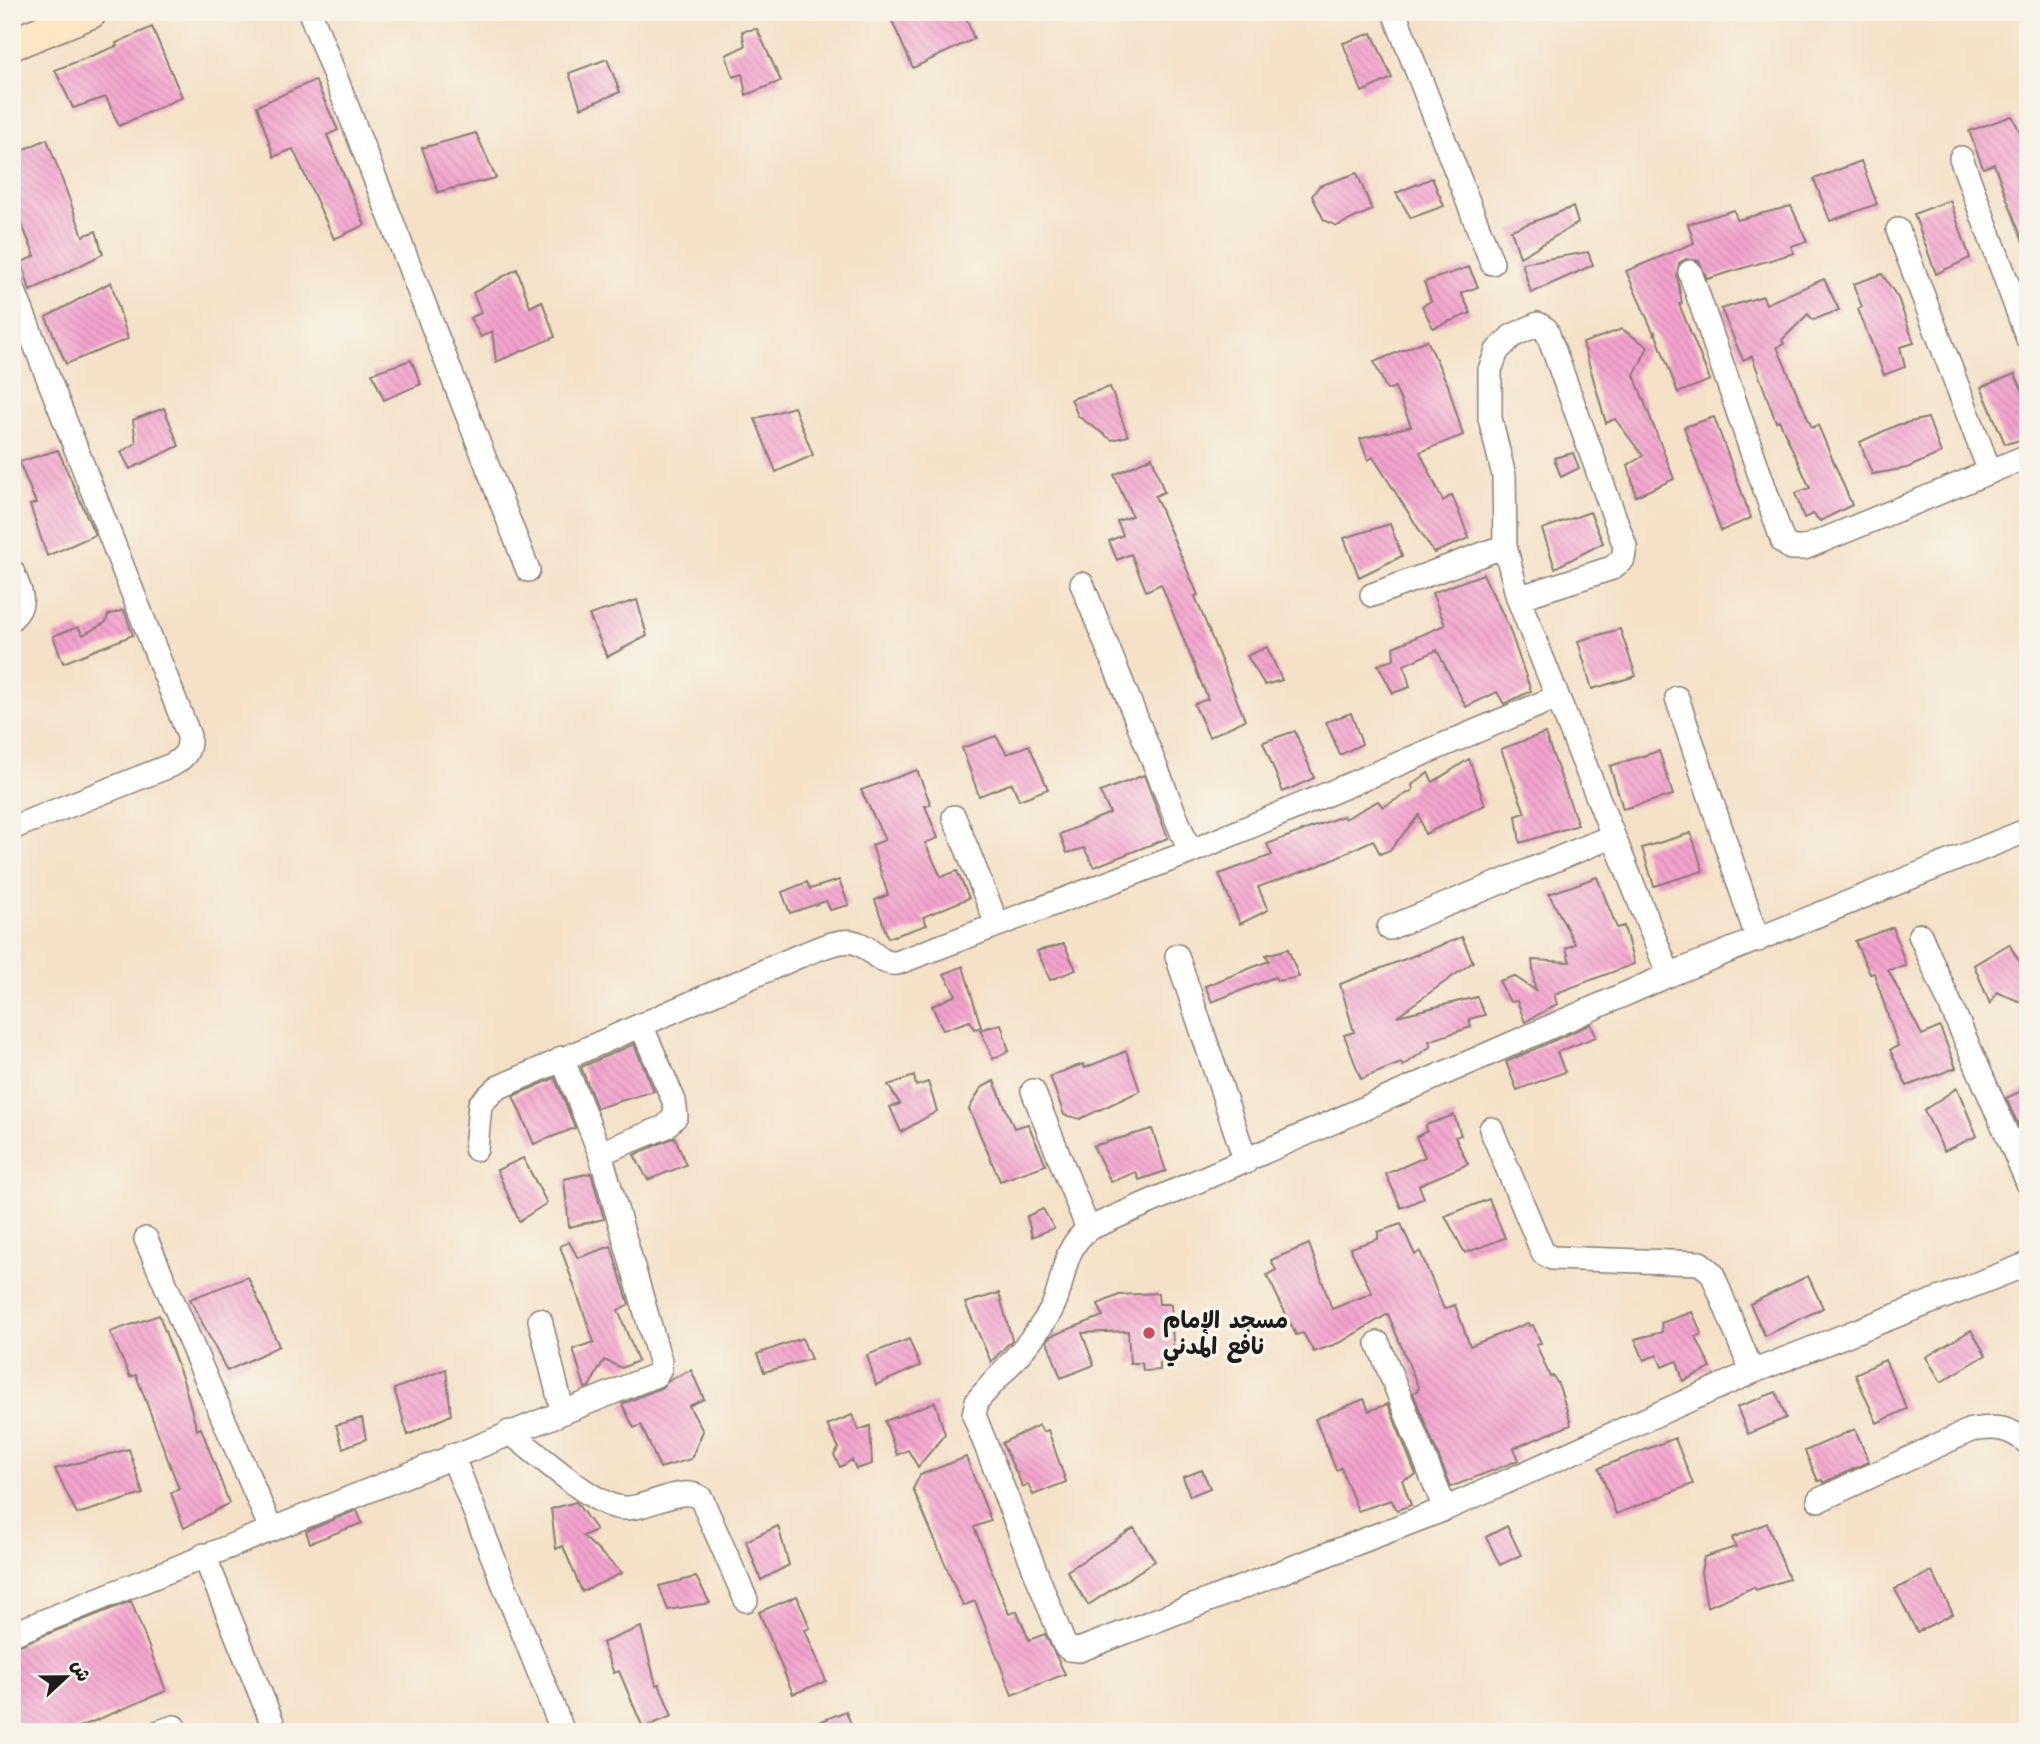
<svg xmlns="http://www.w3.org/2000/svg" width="2040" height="1744" viewBox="0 0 2040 1744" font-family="'Architects Daughter','Playpen Sans Arabic',sans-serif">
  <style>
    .building { fill: url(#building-back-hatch) }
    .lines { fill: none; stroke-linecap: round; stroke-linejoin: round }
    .street-casing { stroke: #887e72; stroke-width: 26 }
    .secondary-casing { stroke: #887e72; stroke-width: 35 }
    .street { stroke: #fff; stroke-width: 23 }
    .secondary { stroke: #fce6c4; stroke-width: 32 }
    .poi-dot { fill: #d1495b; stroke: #f7f3e8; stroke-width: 2.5 }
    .labels { text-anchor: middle; stroke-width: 7; stroke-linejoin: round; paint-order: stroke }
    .poi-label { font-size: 23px; font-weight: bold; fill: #1c1c1c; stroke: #f7f3e8; text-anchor: start }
  </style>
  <defs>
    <pattern id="building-back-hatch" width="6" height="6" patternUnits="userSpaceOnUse" patternTransform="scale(1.75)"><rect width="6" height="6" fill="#f3a2cd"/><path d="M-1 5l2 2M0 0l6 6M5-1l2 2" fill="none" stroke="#d08baf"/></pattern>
  </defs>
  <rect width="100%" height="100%" fill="#f7f3e8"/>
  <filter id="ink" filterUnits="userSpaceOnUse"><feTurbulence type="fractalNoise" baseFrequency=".0143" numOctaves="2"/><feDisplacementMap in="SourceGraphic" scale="14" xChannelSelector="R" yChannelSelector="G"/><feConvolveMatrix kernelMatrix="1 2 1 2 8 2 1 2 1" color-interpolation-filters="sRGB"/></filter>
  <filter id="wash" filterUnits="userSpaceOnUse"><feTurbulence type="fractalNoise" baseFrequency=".00686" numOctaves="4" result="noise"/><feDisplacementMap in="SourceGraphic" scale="28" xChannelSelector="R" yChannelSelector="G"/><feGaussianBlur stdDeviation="1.57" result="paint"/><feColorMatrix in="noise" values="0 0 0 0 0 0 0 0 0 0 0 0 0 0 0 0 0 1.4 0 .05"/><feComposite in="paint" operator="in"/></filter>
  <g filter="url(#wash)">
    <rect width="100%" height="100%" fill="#f4e1c7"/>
    <g id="blocks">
      <path class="building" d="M888 12H964L974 39 913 68Z
        M152 27 182 97 119 126 106 97 73 108 55 70 117 46 116 43Z
        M757 29 781 81 746 95 742 74 733 77 726 55 745 46 742 31Z
        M1372 33 1392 78 1362 92 1343 43Z
        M607 59 620 92 581 108 569 73Z
        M315 80 338 130 327 135 365 225 334 239 293 149 274 157 257 106Z
        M2012 116 2028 148 2026 250 1994 164 1983 168 1969 131Z
        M476 133 496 178 438 192 422 148Z
        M47 139 83 236 96 231 103 254 30 291 22 262 35 256 12 201V155Z
        M1861 161 1877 204 1830 221 1814 179Z
        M1357 173 1372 210 1337 226 1324 220 1312 196 1319 186Z
        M1432 178 1444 206 1411 218 1396 193Z
        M1950 200 1970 258 1936 274 1914 214Z
        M1791 206 1807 241 1791 246 1794 253 1707 279 1699 261 1686 259 1679 263 1677 276 1682 303 1679 304 1710 380 1678 393 1655 332 1654 334 1626 271 1694 243 1688 224 1734 210 1737 220Z
        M1573 207 1578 223 1520 257 1511 230Z
        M1588 252 1593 265 1531 293 1522 263Z
        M1469 267 1478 287 1461 293 1471 313 1433 328 1422 306 1431 301 1424 282Z
        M517 269 530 307 542 301 555 337 496 362 492 331 481 337 470 318 481 313 473 293Z
        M1882 274 1898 298 1914 343 1900 347 1905 367 1884 375 1858 309 1862 307 1853 284Z
        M1824 279 1839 310 1813 320 1808 314 1782 340 1784 344 1777 347 1812 428 1818 425 1852 505 1820 521 1813 514 1804 518 1795 493 1810 488 1779 420 1776 422 1752 356 1743 360 1721 309 1763 296 1766 304Z
        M111 282 128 339 66 364 46 317Z
        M1622 329 1648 347 1634 375 1674 479 1636 496 1628 465 1643 456 1615 419 1606 423 1583 343Z
        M1427 340 1448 385 1463 435 1420 452 1443 501 1452 495 1469 538 1434 553 1373 457 1368 460 1360 439 1411 426 1395 387 1387 390 1374 362Z
        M411 360 421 384 384 400 372 373Z
        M2015 374 2028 403V438L2005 444 1981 387Z
        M1110 387 1128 436 1112 440 1078 416 1071 399Z
        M794 407 813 455 776 472 755 419Z
        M164 408 179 446 130 469 121 452 136 443 133 420Z
        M1714 417 1751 518 1721 531 1684 427Z
        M1928 418 1941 453 1907 468 1872 474 1860 442 1897 425Z
        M58 450 95 535 47 556 30 505 36 503 19 462Z
        M1573 453 1579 468 1561 477 1554 458Z
        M1152 457 1164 492 1155 496 1198 595 1195 596 1245 720 1209 737 1194 704 1208 699 1161 584 1146 591 1131 554 1117 560 1109 541 1123 535 1117 521 1132 516 1114 475Z
        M1590 512 1603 543 1555 568 1542 529Z
        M1390 524 1402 556 1359 577 1344 538Z
        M1483 574 1508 625 1531 691 1504 704 1497 692 1466 707 1437 650 1404 665 1410 687 1393 693 1378 665 1394 659 1393 647 1445 625 1432 593Z
        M637 600 647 636 607 657 589 615Z
        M124 610 133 635 63 663 53 636 78 627 83 635 106 622 108 615Z
        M1620 629 1636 676 1592 689 1578 641Z
        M1267 647 1282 680 1265 685 1247 656Z
        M1351 713 1362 744 1340 755 1326 722Z
        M1295 731 1314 778 1283 792 1263 742Z
        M1545 733 1578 825 1520 843 1516 816 1525 813 1501 749Z
        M996 736 1007 754 1029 745 1048 789 1019 800 1012 783 979 796 962 748Z
        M1659 751 1673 795 1623 809 1610 766Z
        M1469 759 1485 805 1425 834 1419 815 1390 850 1380 854 1373 840 1318 866 1258 887 1268 910 1240 924 1219 874 1272 855 1267 844 1343 816 1345 819 1378 801 1383 807 1413 790 1412 785 1428 773 1433 782Z
        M917 770 931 805 925 806 938 838 925 843 941 877 957 871 969 898 923 917 927 925 888 938 875 900 888 895 872 845 885 840 861 790Z
        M1144 775 1168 838 1094 867 1084 848 1067 853 1060 834 1110 813 1100 792Z
        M1691 833 1703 871 1654 886 1642 848Z
        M1597 877 1617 928 1624 926 1634 964 1554 994 1557 1004 1525 1022 1517 1001 1510 1002 1499 981 1514 976 1535 990 1532 960 1570 962 1566 948 1575 944 1549 894Z
        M839 880 849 905 830 910 826 901 790 913 782 892 807 882 810 889Z
        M1893 927 1906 966 1888 970 1922 1035 1940 1027 1956 1068 1907 1086 1890 1050 1898 1046 1874 973 1870 974 1855 941Z
        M1462 937 1473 962 1397 1016 1477 997 1485 1015 1469 1019 1471 1027 1429 1041 1431 1046 1403 1066 1401 1063 1361 1079 1344 1035 1354 1032 1340 984Z
        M1064 944 1076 970 1050 980 1037 951Z
        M2009 944 2028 976V1005L1997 992 1990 1004 1974 965Z
        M1288 949 1299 977 1277 981 1275 977 1212 1002 1205 986 1269 961 1266 955Z
        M963 966 981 1027 975 1029 970 1021 943 1030 932 1006 956 995 944 974Z
        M1001 1024 1009 1051 993 1059 980 1030Z
        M1591 1024 1596 1037 1557 1052 1565 1072 1517 1090 1506 1062Z
        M634 1044 654 1091 597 1108 581 1067Z
        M1126 1051 1140 1091 1080 1119 1064 1115 1050 1076 1083 1064 1085 1068Z
        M914 1076 916 1086 928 1082 937 1111 901 1132 890 1107 900 1104 888 1085Z
        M555 1078 575 1128 534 1144 513 1096Z
        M994 1081 1014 1128 1028 1124 1046 1165 1000 1181 969 1109 981 1088Z
        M1957 1088 1977 1136 1944 1151 1924 1110Z
        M2028 1088V1147L2006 1098Z
        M1454 1115 1461 1135 1455 1137 1468 1164 1419 1185 1424 1198 1401 1208 1386 1174 1425 1157 1416 1137 1427 1131 1426 1125Z
        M1152 1129 1166 1171 1139 1180 1136 1172 1111 1182 1093 1146Z
        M675 1137 686 1165 648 1180 634 1155Z
        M523 1158 547 1203 519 1221 497 1170Z
        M591 1173 604 1219 569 1227 564 1179Z
        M1489 1199 1505 1238 1465 1253 1445 1216Z
        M1043 1209 1054 1228 1032 1237 1027 1216Z
        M1401 1224 1415 1255 1420 1251 1444 1309 1455 1305 1470 1346 1528 1323 1529 1326 1533 1325 1541 1343 1536 1344 1550 1377 1553 1376 1559 1386 1570 1420 1571 1425 1514 1448 1519 1460 1451 1487 1413 1393 1419 1389 1388 1314 1341 1342 1314 1352 1303 1333 1296 1335 1267 1275 1276 1270 1271 1260 1309 1244 1332 1309 1372 1293 1350 1248 1378 1239V1232Z
        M569 1242 578 1258 611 1246 629 1305 618 1310 638 1361 622 1368 604 1360 589 1387 585 1388 573 1349 594 1342 560 1246Z
        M1808 1276 1823 1308 1765 1336 1750 1304Z
        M248 1277 279 1346 227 1371 190 1299Z
        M999 1293 1012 1340 991 1362 965 1303Z
        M1158 1293 1159 1304H1171L1174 1361H1160V1370L1143 1371 1142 1363H1130L1128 1331 1082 1333 1094 1365 1061 1378 1047 1341 1051 1336 1103 1316 1098 1304 1119 1295Z
        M1692 1312 1702 1334 1696 1337 1711 1368 1683 1381 1677 1361 1662 1367 1657 1355 1644 1360 1635 1339 1662 1332 1661 1323Z
        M159 1315 184 1383 197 1430 201 1428 229 1503 184 1528 171 1493 179 1489 136 1375 130 1377 110 1332Z
        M1971 1330 1986 1355 1941 1382 1926 1357Z
        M802 1338 811 1359 764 1372 757 1354Z
        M909 1339 920 1366 876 1385 867 1355Z
        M1885 1360 1907 1409 1877 1423 1855 1374Z
        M446 1369 451 1415 408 1435 394 1389Z
        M691 1370 704 1399 689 1406 703 1431 691 1459 660 1468 641 1425 634 1428 622 1404 661 1388 669 1380Z
        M1776 1392 1786 1418 1748 1434 1737 1407Z
        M1364 1399 1369 1411 1388 1404 1416 1475 1402 1480 1411 1505 1397 1510 1391 1500 1358 1511 1341 1468 1336 1470 1315 1419Z
        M935 1402 945 1434 918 1467 908 1450 897 1455 885 1421Z
        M852 1415 859 1430 870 1426 872 1464 856 1469 852 1460 840 1467 834 1455 839 1448 827 1425Z
        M362 1418 366 1439 343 1448 336 1425Z
        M1039 1425 1043 1432 1048 1430 1066 1482 1033 1495 1028 1484 1023 1487 1002 1443Z
        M1855 1429 1869 1462 1823 1483 1822 1480 1818 1481 1805 1451Z
        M1675 1438 1693 1484 1616 1514 1599 1468Z
        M129 1449 143 1494 77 1514 55 1469Z
        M966 1457 991 1521 974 1527 1009 1614 1017 1611 1029 1640 1045 1634 1065 1674 1012 1695 975 1601 963 1606 913 1489 920 1475Z
        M1202 1470 1210 1488 1190 1496 1183 1477Z
        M576 1502 596 1530 583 1536 622 1573 582 1592 563 1546 556 1549 551 1509Z
        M357 1510 362 1523 310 1543 306 1531Z
        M1767 1523 1789 1579 1756 1590 1754 1587 1707 1607 1701 1572 1704 1557 1736 1547 1732 1538Z
        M778 1526 789 1565 761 1580 746 1541Z
        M1507 1526 1521 1555 1500 1565 1486 1537Z
        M1134 1528 1155 1561 1088 1605 1067 1571Z
        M1932 1571 1953 1614 1917 1632 1895 1589Z
        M696 1577 710 1603 668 1610 659 1586Z
        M797 1596 810 1628 805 1630 826 1681 793 1694 759 1612Z
        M131 1601 166 1691 68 1732H16L12 1724V1648Z
        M641 1627 656 1685 659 1684 672 1716 643 1728 619 1671 614 1673 602 1643Z
        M846 1711 854 1732H797V1731Z"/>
    </g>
  </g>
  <g filter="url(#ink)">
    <use href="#blocks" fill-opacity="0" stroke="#887e72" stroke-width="2"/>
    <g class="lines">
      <defs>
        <path id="street" d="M310 12 528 570
          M1394 12 1492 263
          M1961 158 2028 339
          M1898 230 1990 472
          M1690 272 1783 542 1791 548H1804L2028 456
          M12 286 189 736C190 751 185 757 172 765L12 828
          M12 571C19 589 29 603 12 618
          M1082 584 1190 852
          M1372 595 1505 546
          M1518 598 1612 568 1623 559 1625 546 1546 329 1538 324 1512 336 1497 351 1490 370V418L1504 476 1505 546 1518 598 1669 975
          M1677 698 1758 940
          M954 817 997 924
          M2028 830 1669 975 1088 1229C1058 1254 1067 1283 1050 1312 1031 1344 1001 1373 977 1401L974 1415 1064 1644 1069 1649 1079 1650 1445 1509 1752 1372 2028 1264
          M1389 928 1613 836
          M1920 935 2028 1183
          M1177 956 1246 1162
          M562 1058 600 1153
          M1033 1091 1088 1229
          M1491 1129 1543 1253 1552 1258 1700 1263 1712 1273 1752 1372
          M476 1149 480 1104 497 1088 799 956C814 951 837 939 853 942 871 945 877 965 897 963L1190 852 1557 697
          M146 1239 271 1529
          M540 1320 562 1410
          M1378 1343 1445 1509
          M509 1432C535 1451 588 1501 617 1507 644 1514 677 1483 701 1498L746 1600
          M452 1455 563 1732
          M1819 1500 1971 1430C1996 1426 2009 1427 2028 1443
          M204 1555 276 1732
          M12 1634 656 1375 660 1368V1361L600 1153 665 1127 676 1116 674 1101 641 1025
          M159 1732 174 1727"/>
        <path id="secondary" d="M12 44 91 12"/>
      </defs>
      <use href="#street" class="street-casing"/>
      <use href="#secondary" class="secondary-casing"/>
      <use href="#street" class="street"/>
      <use href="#secondary" class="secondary"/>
    </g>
  </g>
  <circle class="poi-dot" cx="1149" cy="1333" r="7"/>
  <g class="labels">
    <g class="poi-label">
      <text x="1163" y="1328">مسجد الإمام<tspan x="1163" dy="26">نافع المدني</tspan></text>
    </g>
  </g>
  <rect width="2040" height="1744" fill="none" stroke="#f7f3e8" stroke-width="42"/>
  <g transform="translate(66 1677) rotate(68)" stroke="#f7f3e8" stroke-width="5" paint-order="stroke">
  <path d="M0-5L12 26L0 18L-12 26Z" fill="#1c1c1c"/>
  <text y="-10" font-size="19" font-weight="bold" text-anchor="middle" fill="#1c1c1c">ش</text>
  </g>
</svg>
